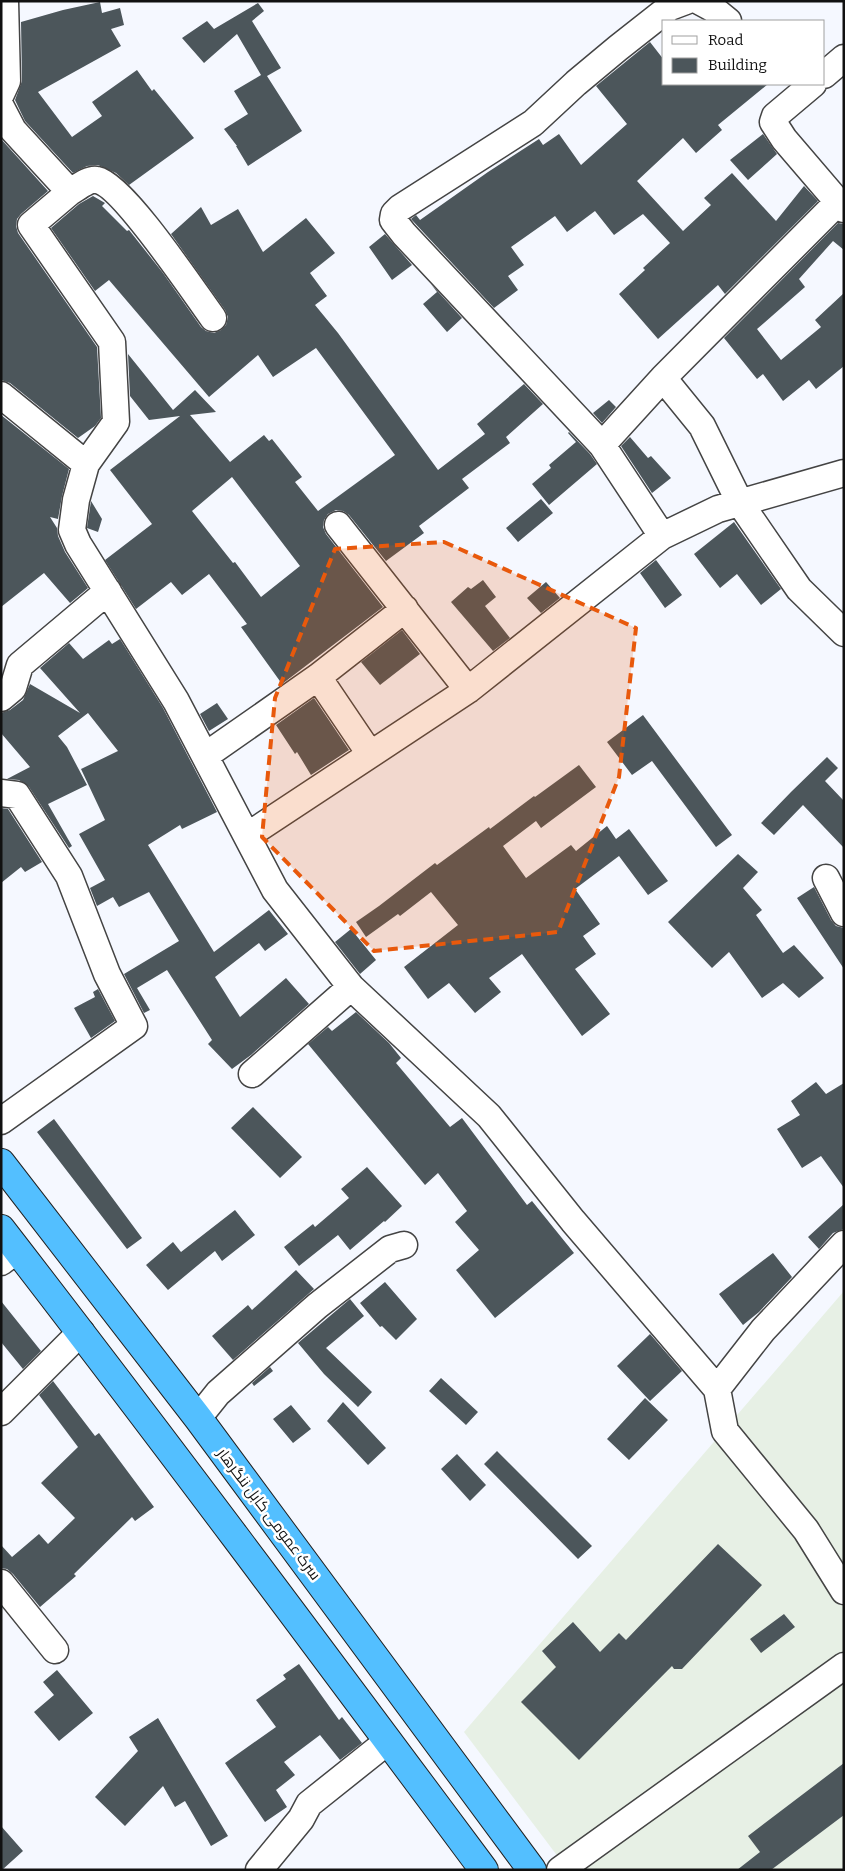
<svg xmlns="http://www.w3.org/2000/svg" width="845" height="1871" viewBox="0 0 845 1871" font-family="Bitter,Cairo,serif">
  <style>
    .industrial { fill: #e7f0e5 }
    .building { fill: #4c565b; fill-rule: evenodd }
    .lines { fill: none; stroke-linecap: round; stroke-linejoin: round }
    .street-casing { stroke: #444; stroke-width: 29 }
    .highway-casing { stroke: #222; stroke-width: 30 }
    .street { stroke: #fff; stroke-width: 26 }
    .highway { stroke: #53bfff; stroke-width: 28 }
    .marked { fill: #e8590c; fill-opacity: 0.2; stroke: #e8590c; stroke-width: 4; stroke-dasharray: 10 6; stroke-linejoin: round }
    .labels { text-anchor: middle; stroke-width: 5; stroke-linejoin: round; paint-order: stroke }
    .street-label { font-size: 15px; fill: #111; stroke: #fff }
  </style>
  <rect width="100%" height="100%" fill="#f5f8ff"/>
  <path class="industrial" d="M844 1291V1870H568L464 1732Z"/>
  <path class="building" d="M100 2 102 13 120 8 124 25 111 29 121 46 38 92 72 137 102 116 92 102 137 70 152 91 154 89 194 138 129 185 116 173 98 165 87 166 73 173 25 121 15 100 22 81 21 22 63 10Z
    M258 3 264 11 252 21 281 68 267 76 302 131 248 166 236 146H237L224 129 248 114 234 91 261 75 237 34 204 63 182 38 207 21 214 29Z
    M650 42 664 60V84H768L718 125 722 130 696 153 683 138 637 181 683 231 711 205 704 198 732 173 776 221 804 186 818 201 725 294 718 285 658 339 619 294 645 270 643 268 670 243 643 214 614 235 595 211 567 232 555 216 511 247 524 265 508 276 518 290 494 308 411 219 416 215 420 220 488 172 539 139 543 145 559 134 581 165 627 124 596 86Z
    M763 134 777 154 748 180 730 160Z
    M1 139 48 191 21 214 17 219 16 226 18 233 97 347 101 418 95 426 78 438 10 383 1 380Z
    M93 196 105 203 102 206 127 231 129 230 163 273 201 327 206 331 214 333 221 330 226 325 228 317 225 310 171 234 201 207 211 225 238 209 263 252 306 218 335 253 310 273 327 296 315 305 338 333 438 470 485 434 477 424 524 384 543 404 506 437 510 443 462 479 469 488 419 526 424 533 386 561 349 515 343 511 336 510 328 514 324 520 323 527 326 534 383 607 282 684 241 627 247 624 209 574 182 595 171 582 136 609 105 560 152 524 110 470 180 416 149 420 130 396 128 354 173 410 195 390 216 412 190 415 230 462 264 435 269 441 272 439 302 477 295 482 318 511 395 455 316 348 273 377 258 355 209 397 109 280 95 291 51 228 79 204ZM232 477 300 566 261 597 235 562 233 563 192 511Z
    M838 223 844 224V250L833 241 799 279 805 287 757 329 781 360 821 327 815 320 844 293V366L816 389 809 380 783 401 763 374 757 379 724 338Z
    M385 234 412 265 392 280 369 247Z
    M431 284 462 318 447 332 423 304 437 292Z
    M609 400 616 407 602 423 593 413Z
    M1 415 69 469 62 496 58 519 50 517 57 528 58 536 65 552 88 588 70 603 44 573 1 607Z
    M569 432 590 454 597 464 549 505 532 484 551 468 549 465 576 442 568 433Z
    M630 437 648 458 651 456 671 478 652 493 621 446Z
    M541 499 553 513 518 542 506 528Z
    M91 501 102 519 98 532 87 528Z
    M734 522 781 589 761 605 737 574 720 588 694 554Z
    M656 560 682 595 665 608 640 573Z
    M483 580 496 597 485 606 510 638 493 651 451 602 468 587 471 589Z
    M546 582 560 598 541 613 527 598Z
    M402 630 420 654 380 685 361 662Z
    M120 639 163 708 217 812 182 829 180 825 148 845 214 952 269 910 288 934 265 951 259 943 215 977 240 1017 286 978 309 1004 251 1055 232 1069 208 1044 212 1040 167 970 137 988 150 1010 144 1013 124 974 179 941 149 892 119 907 113 897 97 906 90 888 105 880 79 834 105 820 81 769 118 751 88 713 58 736 67 747 87 785 48 804 72 846 69 848 29 787 19 780 7 779 30 767 1 733V713L10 710 23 700 30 684 80 713 40 668 69 643 83 659 109 640 112 644Z
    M314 698 349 750 311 775 297 752 295 754 276 725Z
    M217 703 228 719 209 731 200 714Z
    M643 715 732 835 716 847 652 761 632 775 607 742Z
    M827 757 838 768 825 781 844 801V848L803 805 774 835 761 823 791 792Z
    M579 765 596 787 541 828 536 821 503 846 526 878 571 845 576 851 607 826 616 839 629 829 668 881 648 895 619 856 575 889 600 924 583 936 596 954 575 969 610 1014 582 1036 522 954 489 978 501 992 475 1013 449 983 428 999 404 967 458 925 431 892 400 916 398 914 366 937 356 922 379 906 435 863 437 865 489 827 490 829 534 796 535 797Z
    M1 808 8 809 42 862 25 872 21 867 1 883Z
    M738 854 758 872 743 888 762 910 756 915 783 953 794 945 824 978 799 998 783 983 762 998 729 952 712 968 668 922Z
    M814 887 831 920 836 926 844 928V969L797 898Z
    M351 929 376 960 360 974 335 942Z
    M98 989 115 1021 91 1038 74 1008 95 997 93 992Z
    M356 1012 389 1043 401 1058 396 1063 450 1127 462 1118 527 1205 532 1201 574 1253 495 1318 456 1270 479 1250 455 1222 467 1211 438 1173 425 1185 308 1044 328 1027 332 1031Z
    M816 1082 826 1094 844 1083V1188L821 1156 802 1168 777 1129 800 1115 791 1101Z
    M253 1107 302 1157 280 1178 231 1128Z
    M54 1119 142 1238 127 1249 37 1132Z
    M367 1167 402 1206 385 1222 384 1221 350 1250 338 1235 299 1266 284 1247 313 1224 315 1227 349 1198 341 1189Z
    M844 1204V1229L833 1233 819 1249 808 1237Z
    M235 1210 255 1235 222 1261 215 1251 168 1290 146 1265 173 1242 181 1252Z
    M773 1253 792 1277 759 1312 743 1325 719 1294Z
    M296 1270 314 1289 233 1360 212 1336 248 1305 252 1310Z
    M385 1282 417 1319 396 1340 382 1326 380 1327 360 1303Z
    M350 1299 364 1316 326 1348 372 1392 358 1407 324 1374 298 1343Z
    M1 1301 41 1351 23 1369 1 1342Z
    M650 1334 682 1371 650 1401 617 1366Z
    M270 1367 273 1371 254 1386 252 1383Z
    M441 1378 478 1412 466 1425 429 1391Z
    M53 1381 95 1436 99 1433 154 1507 135 1521 132 1517 74 1574 76 1576 40 1607 13 1574 7 1569 1 1568V1545L12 1557 39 1534 48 1544 75 1518 41 1483 78 1447 39 1395Z
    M645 1398 668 1420 629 1460 607 1439Z
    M343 1402 386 1448 368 1465 327 1421Z
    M291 1405 311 1429 293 1443 273 1419Z
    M497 1451 592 1546 578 1559 484 1464Z
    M457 1454 486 1485 470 1501 441 1469Z
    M718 1544 762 1585 682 1669H674L672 1666 579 1760 521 1702 556 1667 542 1651 573 1622 600 1652 619 1633 626 1640Z
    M784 1614 795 1627 761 1653 750 1639Z
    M299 1664 339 1720 342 1717 362 1743 340 1760 320 1735 284 1762 295 1775 276 1790 287 1807 265 1822 225 1763 276 1727 256 1700 286 1679 283 1675Z
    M57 1670 93 1713 59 1741 34 1712 54 1695 43 1682Z
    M158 1718 228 1836 211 1846 185 1801 175 1807 163 1786 125 1826 95 1797 138 1751 129 1737Z
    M844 1763V1815L771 1870H737L760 1852 748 1836Z
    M1 1826 23 1851 2 1870H1Z"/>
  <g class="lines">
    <defs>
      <path id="street" d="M699 1 712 8 728 21
        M824 75 844 58
        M813 84 775 116 773 122 784 139 844 209
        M1 94 7 81 5 1
        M1 107 13 130 70 192 31 225 112 342 116 422 86 464 76 500 72 530 78 544 176 701 275 890 351 987 489 1116 573 1221 717 1389
        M70 192C77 188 89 178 97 180 123 185 194 292 213 318
        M663 378 702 426 740 503 799 589 844 633
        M1 395 86 464
        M602 445 663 378 837 203
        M338 525 468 690
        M662 536 602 445 404 234 393 220 394 214 400 208 533 123 576 83 618 48 670 7 686 1
        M318 677 370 754
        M1 698 13 688 20 665 108 591
        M205 756 318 677 405 609
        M1 793 17 795 69 876 107 974 134 1026 1 1121
        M247 836 468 690 662 536 718 509 844 473
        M826 878 844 913
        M252 1074 351 987
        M844 1244 763 1330 717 1389 725 1431 806 1530 844 1591
        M1 1262 17 1250
        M1 1412 81 1332
        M198 1418 218 1393 317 1306 390 1249 404 1245
        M1 1583 55 1650
        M259 1870 301 1819 309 1804 388 1741
        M560 1870 844 1666"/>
      <path id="highway" d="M1 1163 198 1418 532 1870
        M1 1229C165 1441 324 1655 484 1870"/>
    </defs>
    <use href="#street" class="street-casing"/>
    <use href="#highway" class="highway-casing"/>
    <use href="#street" class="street"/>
    <use href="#highway" class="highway"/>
  </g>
  <path class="marked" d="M444 542 636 628 619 777 558 932 374 951 262 837 275 698 335 549Z"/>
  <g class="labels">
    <g class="street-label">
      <text transform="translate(269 1514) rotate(53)" y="5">سرک عمومی کابل ننگرهار</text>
    </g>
  </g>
  <rect width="845" height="1871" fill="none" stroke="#111111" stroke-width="5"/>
  <rect x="662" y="20" width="162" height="65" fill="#ffffff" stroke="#a0a0a0"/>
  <rect x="672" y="36" width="25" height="8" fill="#ffffff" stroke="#a0a0a0"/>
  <text x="708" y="45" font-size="15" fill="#111111">Road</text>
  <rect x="672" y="58" width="25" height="15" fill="#4c565b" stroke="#a0a0a0"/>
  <text x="708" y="70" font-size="15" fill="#111111">Building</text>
</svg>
